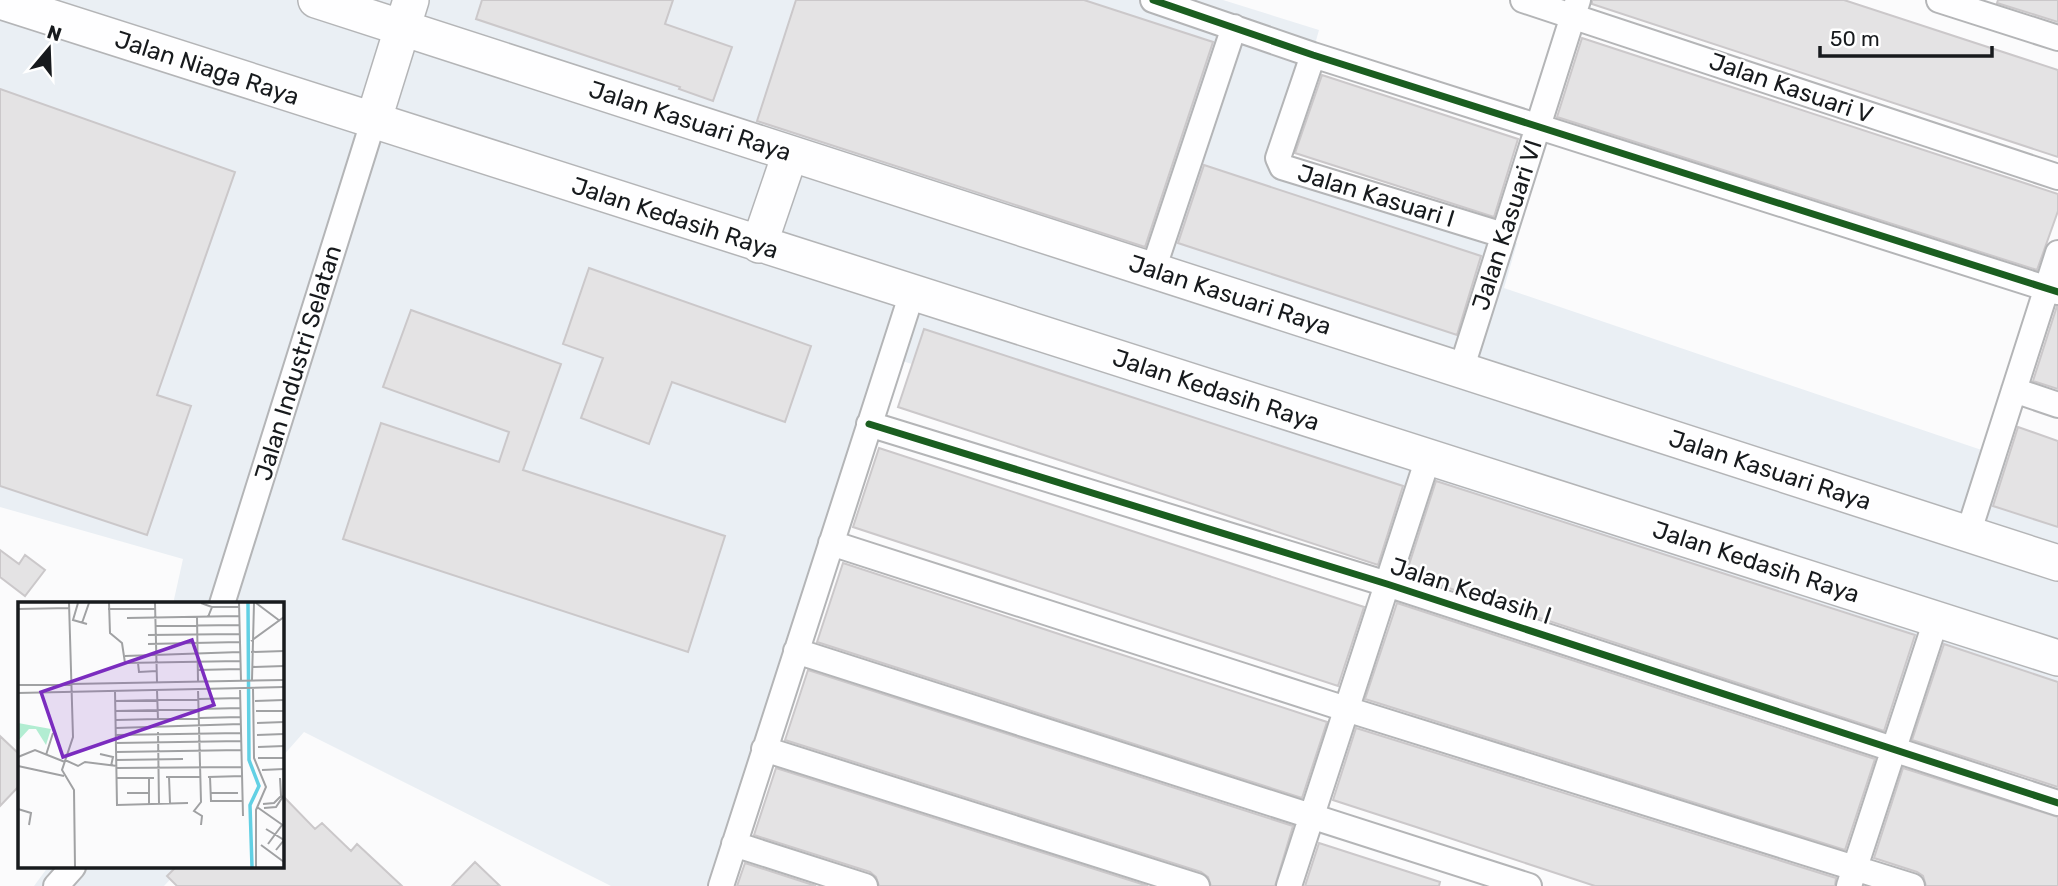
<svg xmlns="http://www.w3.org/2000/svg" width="2058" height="886" viewBox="0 0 2058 886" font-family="Rubik,sans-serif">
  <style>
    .built { fill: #eaeff4 }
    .building { fill: #e4e3e4; stroke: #cbc8ca; stroke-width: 2 }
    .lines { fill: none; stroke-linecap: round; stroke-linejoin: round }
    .street-casing { stroke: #b4b5b7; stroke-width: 28 }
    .secondary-casing { stroke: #b4b5b7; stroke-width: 38 }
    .street { stroke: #fefeff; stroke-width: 24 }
    .secondary { stroke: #fefeff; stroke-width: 35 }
    .cycleway-casing { stroke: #fff; stroke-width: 11 }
    .cycleway { stroke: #1b5e20; stroke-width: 7 }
    .labels { text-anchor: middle; stroke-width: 5; stroke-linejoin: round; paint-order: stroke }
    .street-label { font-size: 24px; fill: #171a1d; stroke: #fff }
    .inset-river { fill: none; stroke: #62d0e4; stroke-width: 3.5 }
    .inset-road { fill: none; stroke: #a0a1a3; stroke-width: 2 }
    .view { fill: #7b2cbf; fill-opacity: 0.15; stroke: #7b2cbf; stroke-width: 3.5 }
    .inset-edge { fill: none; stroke: #171a1d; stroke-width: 3.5 }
  </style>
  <rect width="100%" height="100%" fill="#fbfbfc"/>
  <path class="built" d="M0 0H1223L1319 30 1280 168 1517 243 1504 288 2058 476V739L881 354 718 886H611L304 732 282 757V604H173L183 559 0 507Z
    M48 867H182L164 886H34Z"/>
  <path class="building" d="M482 0H673L665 24 732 47 713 101 679 89 680 87 476 19Z
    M796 0H1084L1213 42 1145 247 757 121Z
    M1592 0H1844L2058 70V157L1592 4Z
    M1998 0H2058V22L1997 3Z
    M1582 38 2058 194V211L2037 270 1557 117Z
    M1322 75 1518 139 1494 217 1295 153Z
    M0 89 235 172 157 395 191 406 147 535 0 486Z
    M1204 165 1481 256 1457 335 1178 243Z
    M589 268 811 346 785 422 672 382 649 444 581 418 603 358 563 344Z
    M2057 306H2058V389L2033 381Z
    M411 310 561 364 523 470 725 536 688 652 343 539 381 423 499 462 509 432 383 387Z
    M924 329 1403 486 1378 565 898 407Z
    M2018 427 2058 441V527L1993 506Z
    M879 448 1364 607 1338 686 853 527Z
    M1436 481 1915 635 1884 731 1406 574Z
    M0 550 19 564 25 555 45 570 25 596 0 577Z
    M843 563 1327 722 1302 798 817 642Z
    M1397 603 1875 759 1845 850 1365 699Z
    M1944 644 2058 682V787L1912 740Z
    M808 670 1293 826 1275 886H1211L1208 877 1201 872 785 740Z
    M1356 728 1836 878 1835 886H1595L1416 827 1333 800Z
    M0 736 19 754V786L0 806Z
    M776 768 1148 886H879L876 877 870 872 754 835Z
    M1903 768 2058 817V886H1926L1923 876 1917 872 1874 858Z
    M282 795 315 829 322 823 351 851 357 844 402 886H177L167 876 176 867H282Z
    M1319 843 1440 882 1439 886H1305Z
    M475 862 500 886H452Z
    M745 863 816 886H737Z"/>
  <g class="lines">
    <defs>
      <path id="street" d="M1153 0 1313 55 2058 292
        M1523 0 2058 177
        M1939 0 2058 38
        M1313 55 1278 158 1282 167 1503 235
        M1153 270 1234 27
        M1461 370 1578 0
        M2014 390 2058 405
        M869 424 1387 584 2058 803
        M1968 534 2058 253
        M831 543 1346 709 1912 886
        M222 604 373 122
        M796 651 1529 886
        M764 749 1197 886
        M734 844 865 886
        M56 886 73 867
        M721 886 912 293
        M1289 886 1428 458
        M1849 886 1936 620"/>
      <path id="secondary" d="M316 0 2058 563
        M0 1 2058 658
        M373 122 411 0
        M759 245 790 154"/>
    </defs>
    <use href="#street" class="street-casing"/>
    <use href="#secondary" class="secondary-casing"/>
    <use href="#street" class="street"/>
    <use href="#secondary" class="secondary"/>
    <defs>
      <path id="cycleway" d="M1153 0 1313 55 2058 292
        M869 424 1387 584 2058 803"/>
    </defs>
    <use href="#cycleway" class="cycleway-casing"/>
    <use href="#cycleway" class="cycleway"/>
  </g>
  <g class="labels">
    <g class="street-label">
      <text transform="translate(207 68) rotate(18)" y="8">Jalan Niaga Raya</text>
      <text transform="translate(1791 88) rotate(19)" y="8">Jalan Kasuari V</text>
      <text transform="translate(690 121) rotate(18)" y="8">Jalan Kasuari Raya</text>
      <text transform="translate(1376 196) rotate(17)" y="8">Jalan Kasuari I</text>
      <text transform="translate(675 218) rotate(18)" y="8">Jalan Kedasih Raya</text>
      <text transform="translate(1507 225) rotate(-72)" y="8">Jalan Kasuari VI</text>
      <text transform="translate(1230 295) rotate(18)" y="8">Jalan Kasuari Raya</text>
      <text transform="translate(298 363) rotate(-73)" y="8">Jalan Industri Selatan</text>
      <text transform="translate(1216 390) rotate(18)" y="8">Jalan Kedasih Raya</text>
      <text transform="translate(1770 470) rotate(18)" y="8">Jalan Kasuari Raya</text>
      <text transform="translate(1756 562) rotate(18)" y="8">Jalan Kedasih Raya</text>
      <text transform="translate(1471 591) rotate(18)" y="8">Jalan Kedasih I</text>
    </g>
  </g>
  <g transform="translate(18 602)">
    <rect width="266" height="266" fill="#fbfbfc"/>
    <path d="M0 121 33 127 28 143 18 127H11L0 139Z" fill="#b2edd2"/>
    <path class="inset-river" d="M230 1 231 158 241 184 232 203 234 265"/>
    <path class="inset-road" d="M51 1 55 135 44 168 56 188 57 265M60 1 55 18 69 22M91 1 92 31 104 41 107 61 222 59M137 1 139 80M183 1 194 5 190 15M221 1 223 79M238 1 262 19M194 5H221M0 7 52 6M90 7H137M179 15 180 79M109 16 221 14M64 21 71 1M138 24 221 23M130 33 221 32M233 39 266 15M130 42 222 40M233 50 266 49M107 54 222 50M120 61 121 70 139 69M234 65 266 64M180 68 222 67M234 78 236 1M0 83 266 78M222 86 225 214M235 86 236 156 248 185 238 208V265M180 87 183 200 176 209 184 214 183 223M139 88 140 118M97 89 99 203 170 201M0 91 266 85M97 99 223 96M237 99 266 98M98 109 223 106M238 109H266M98 118 223 115M239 121 266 120M98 126 223 122M140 130 141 202M98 133 223 131M239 133 266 132M98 141 224 139M240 145 266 144M98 150 224 148M82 152 95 155 93 164M28 153 35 131M0 155 17 148 47 160M240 156H266M47 158 60 164 67 160 99 164M98 158 165 157M0 164 46 174M99 166 224 165M244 168 266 167M148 175H182M151 175 152 201M190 175 225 174M192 175 193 199H225M99 176H136M131 176V202M109 191H131M192 191H220M245 202 256 201 263 194 262 176M239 205 266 224M246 206 258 205 266 193M0 207 13 211 11 223M248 227 266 238 258 248M250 242 264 223M243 243 266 260"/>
    <path class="view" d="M174 38 196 103 45 155 23 90Z"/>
    <rect width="266" height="266" class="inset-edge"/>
  </g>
  <g transform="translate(49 49) rotate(19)" stroke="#ffffff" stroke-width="5" paint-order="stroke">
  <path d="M0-5L12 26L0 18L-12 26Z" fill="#171a1d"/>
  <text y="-10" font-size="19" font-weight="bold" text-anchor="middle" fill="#171a1d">N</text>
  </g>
  <path d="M1820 46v10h172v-10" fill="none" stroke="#171a1d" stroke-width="3.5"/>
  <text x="1830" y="46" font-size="21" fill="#171a1d" stroke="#ffffff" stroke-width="5" paint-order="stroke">50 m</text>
</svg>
